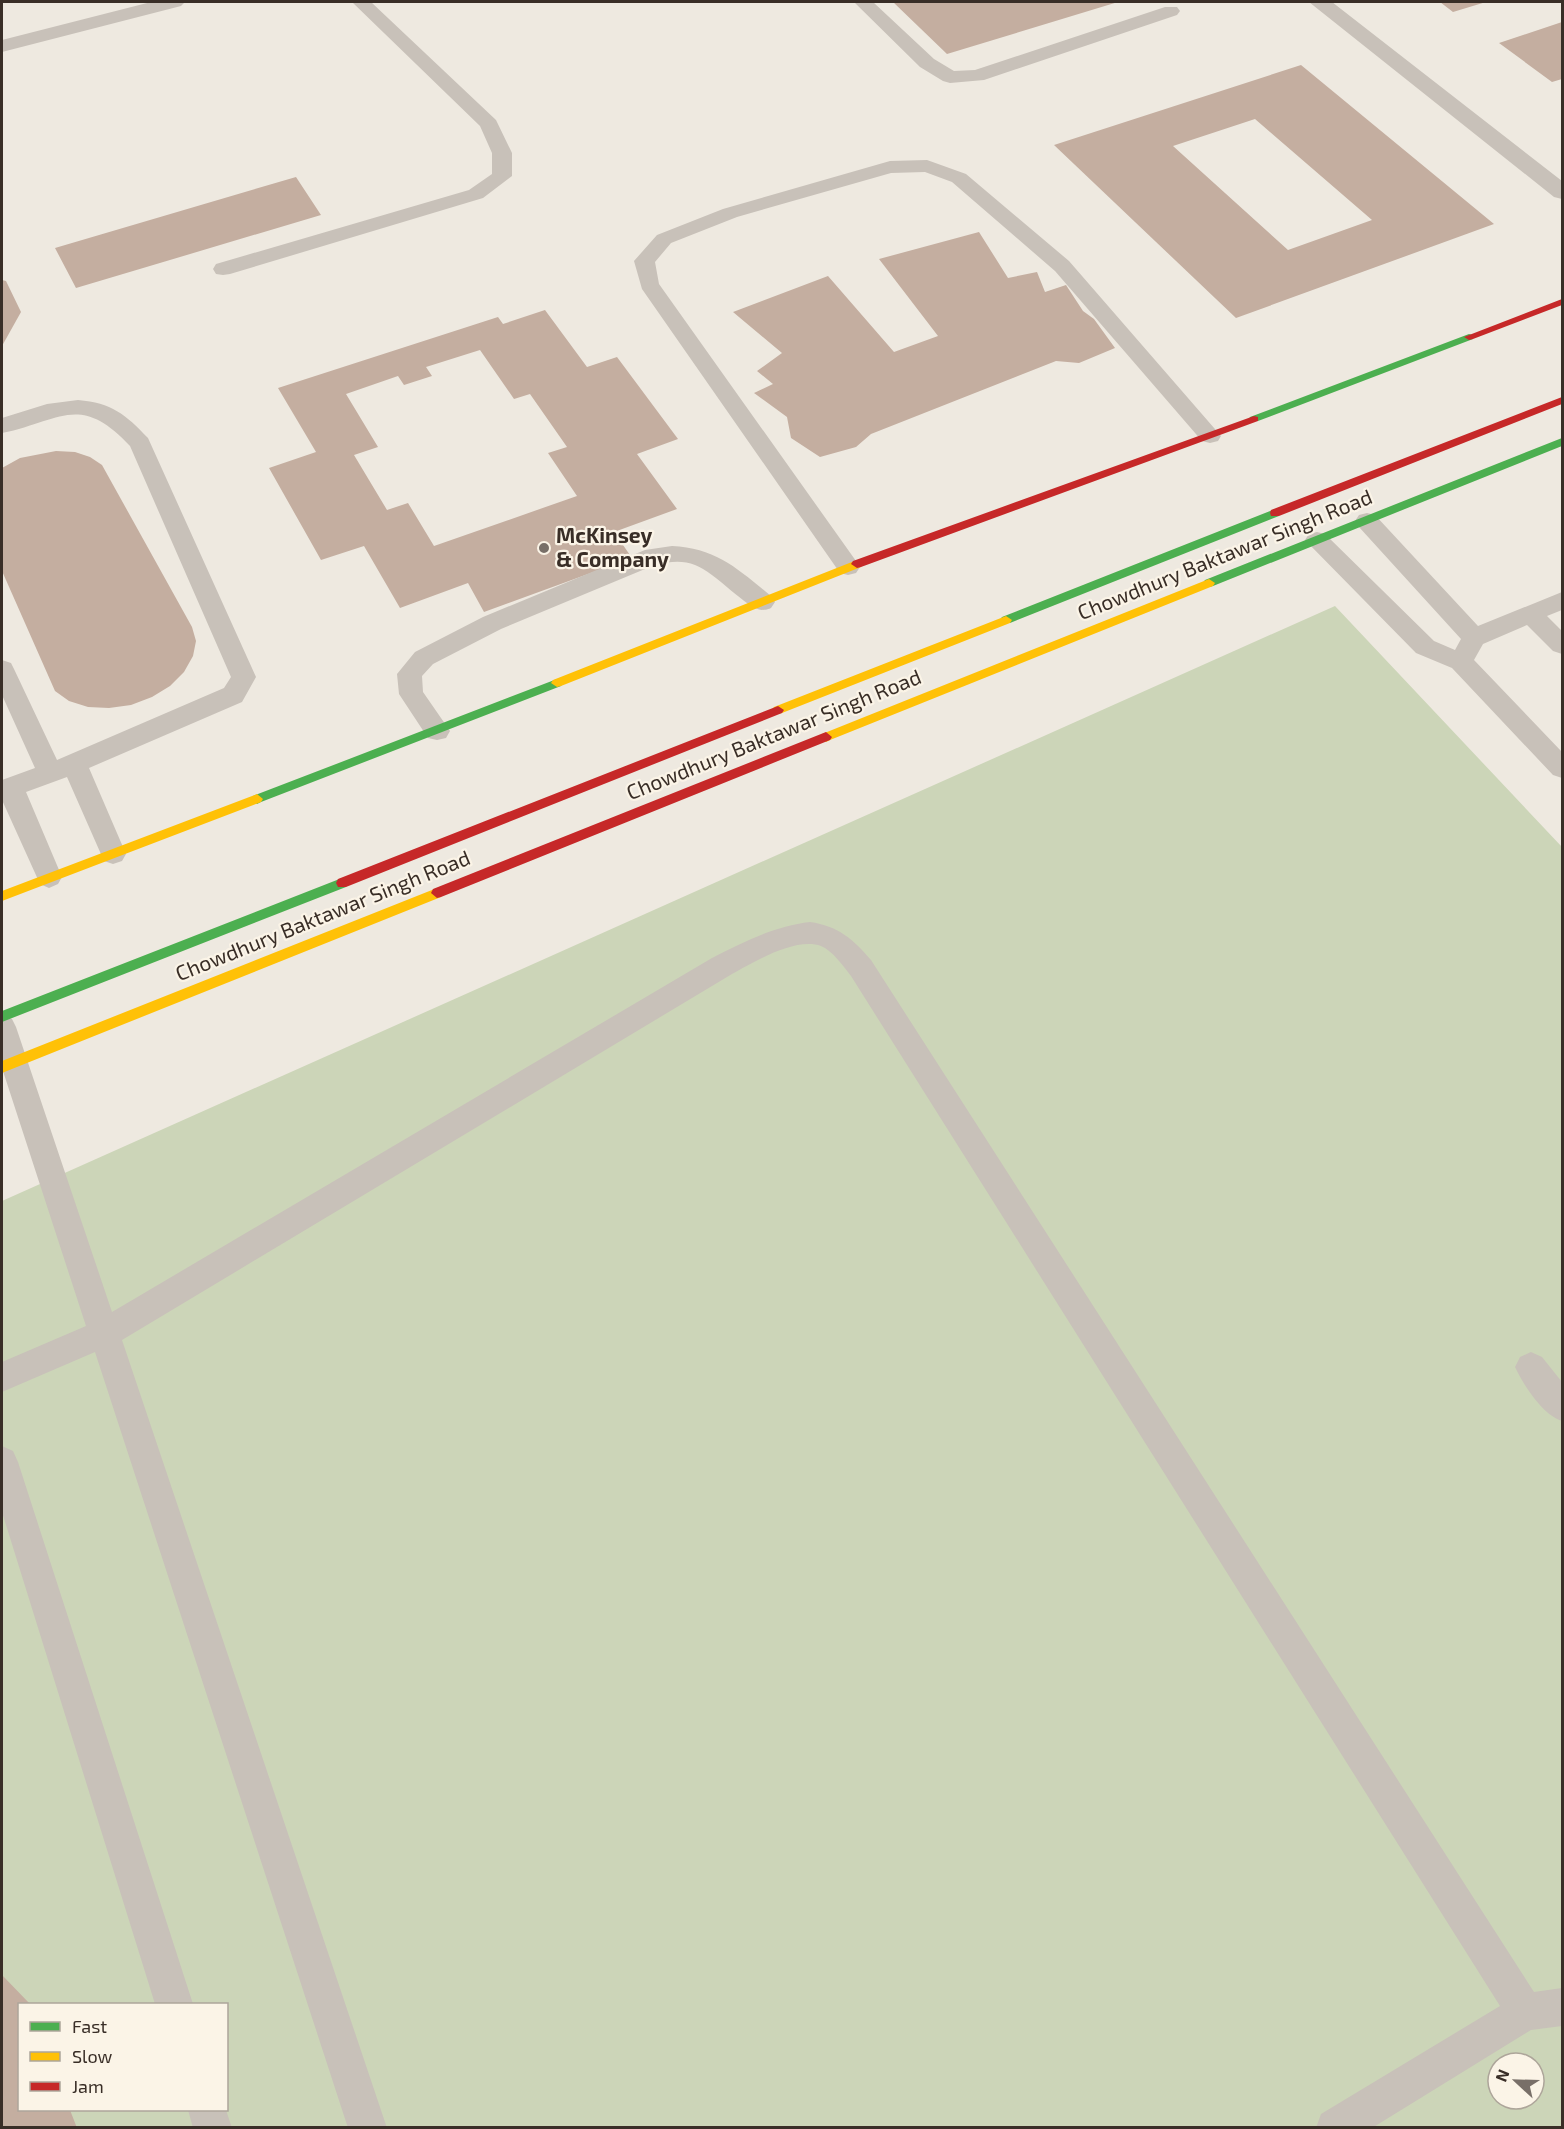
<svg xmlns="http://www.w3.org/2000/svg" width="1564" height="2129" viewBox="0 0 1564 2129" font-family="'Exo 2',sans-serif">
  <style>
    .green { fill: #ccd5b8; fill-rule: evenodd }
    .building { fill: #c4aea0; fill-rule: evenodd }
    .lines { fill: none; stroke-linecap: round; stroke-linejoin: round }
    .lane { fill: #c8c1b9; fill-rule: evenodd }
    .street { fill: #c8c1b9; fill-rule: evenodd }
    .fast { fill: #4caf50; fill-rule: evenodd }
    .slow { fill: #ffc107; fill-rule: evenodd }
    .jam { fill: #c62828; fill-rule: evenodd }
    .poi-dot { fill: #786f68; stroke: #fbf4e7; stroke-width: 2 }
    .labels { text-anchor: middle; stroke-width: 4.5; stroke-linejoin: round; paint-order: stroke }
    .poi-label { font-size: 21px; font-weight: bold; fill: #392e27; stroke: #fbf4e7; text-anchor: start }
    .street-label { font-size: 21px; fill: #392e27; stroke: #fbf4e7 }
  </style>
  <rect width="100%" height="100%" fill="#eee9e0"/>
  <path class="green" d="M1335 606 1562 847V2127H2V1201ZM20 2004H226V2110H20ZM1498 2063H1534V2099H1498Z"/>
  <path class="building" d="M893 2H1118L947 54Z
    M1440 2H1486L1453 12Z
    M1562 22V79L1552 82 1499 43Z
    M1301 65 1494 224 1236 318 1054 145ZM1255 119 1372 220 1288 250 1173 146Z
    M296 177 321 215 76 288 55 248Z
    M979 232 1008 278 1037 272 1045 292 1066 285 1083 311 1094 319 1115 348 1079 363 1056 361 871 434 856 447 820 457 791 438 787 417 754 393 773 384 757 371 782 353 733 312 828 276 894 352 938 336 879 259Z
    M2 280 6 281 21 312 2 346Z
    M545 310 587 367 617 357 678 439 637 454 677 509 614 532 632 558 484 612 468 583 400 608 364 546 321 560 269 468 316 452 278 388 498 317 503 324ZM480 350 514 399 530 394 567 447 548 453 577 496 434 546 408 503 387 510 354 455 378 447 346 394 398 376 404 385 432 376 426 367Z
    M56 451 75 452 90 457 102 465 192 627 196 641 193 656 184 672 170 686 152 697 131 705 109 708 88 707 69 701 55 691 2 571V468L20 458Z
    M2 1975 30 2004H20V2110H70L77 2128H2Z"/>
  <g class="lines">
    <path class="lane" d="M352 2H371L496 120 512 153V176L483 198 230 274 223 275 216 274 213 269 216 264 469 190 492 174V153L480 126Z
      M854 2H873L934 59 954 71 975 70 1165 7H1177L1180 11 1177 15 984 80 950 83 943 81 920 67Z
      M927 160 966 174 1069 261 1221 436 1218 441 1210 443 1202 441 1055 271 952 182 925 172 891 173 737 217 671 243 655 262 659 284 856 561 860 567 856 573 848 575 840 573 642 289 634 261 657 235 723 209 890 161Z
      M78 400C112 403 125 414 148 438L256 677 242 702 89 768 126 854 122 861 113 864 104 861 67 777 26 792 62 877 58 884 49 888 40 884 2 800V780L35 768 2 695V660L11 663 14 669 57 760 224 688 231 677 130 446C80 392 60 421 2 433V418L47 404Z
      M1367 513 1375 515 1478 626 1562 592V610L1547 616 1562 631V654L1553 651 1527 625 1483 644 1474 660 1562 752V778L1553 775 1452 668 1416 653 1305 540 1309 534 1317 532 1325 534 1434 641 1455 650 1461 639 1359 527 1355 521 1359 515Z
      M672 546C716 548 738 569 771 596L775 602 771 608C770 609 764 610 762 610 748 610 715 572 695 565 683 560 669 562 657 564L501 629 433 664 422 676 423 692 450 731 446 738 437 740 428 738 399 694 397 674 415 652 483 617 645 550Z
      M810 922C838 926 853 939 871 960L1534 1992 1562 1988V2026L1531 2030 1372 2128H1316L1321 2114 1500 2006 851 976C843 966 833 951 821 946 795 937 754 962 732 974L122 1340 387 2128H348L95 1352 2 1392V1362L86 1326 2 1068V1015L12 1019 16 1027 112 1312 712 958C743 942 775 926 810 922Z
      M1531 1352 1542 1357 1562 1382V1421C1543 1415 1524 1386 1515 1367L1520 1357Z
      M2 1446 13 1451 18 1462 193 2004H155L2 1512Z
      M188 2110H226L232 2128H193Z"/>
    <path class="street" d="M151 2H185L181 6 2 52V40Z
      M1309 2H1332L1562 181V199L1554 197Z"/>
    <path class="fast" d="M1469 334 1473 335V339L1258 421H1250L1249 419 1250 417Z
      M1562 438V446L1213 586 1209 587 1203 583 1205 580Z
      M1275 509 1279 510V516L1010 623H1002L1000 620 1002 617Z
      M557 679 563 683 561 686 261 802 257 804 251 799 253 796Z
      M342 878 346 879 348 883 346 887 2 1022V1011Z"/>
    <path class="slow" d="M857 560 863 564 861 567 561 686 557 687 551 683 553 680Z
      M1209 579 1215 583 1213 586 830 740 826 742 820 737 822 734Z
      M1006 616 1012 620 1010 623 782 713 778 714 772 710 774 707Z
      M257 794 263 799 261 802 2 901V891Z
      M437 888 441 889 443 893 441 897 2 1073V1061Z"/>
    <path class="jam" d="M1562 299V305L1473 339 1469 340 1464 337Z
      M1562 397V404L1279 516H1271L1270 513 1271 510Z
      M1254 416 1258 417V421L861 567 857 568 851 564 853 561Z
      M778 706 784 710 782 713 346 887H338L336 883 338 879Z
      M826 732 832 737 830 740 441 897 437 898 431 893 433 889Z"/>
  </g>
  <circle class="poi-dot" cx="544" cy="548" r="6"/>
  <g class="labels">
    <g class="poi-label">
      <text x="556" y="543">McKinsey<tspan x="556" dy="24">&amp; Company</tspan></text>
    </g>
    <g class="street-label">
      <text transform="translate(1225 555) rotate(-22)" y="7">Chowdhury Baktawar Singh Road</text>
      <text transform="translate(774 735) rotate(-22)" y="7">Chowdhury Baktawar Singh Road</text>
      <text transform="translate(323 916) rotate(-22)" y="7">Chowdhury Baktawar Singh Road</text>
    </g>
  </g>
  <rect width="1564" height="2129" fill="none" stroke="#392e27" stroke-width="6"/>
  <rect x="18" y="2003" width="210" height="108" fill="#fbf4e7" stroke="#ada59a" stroke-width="1.5"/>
  <rect x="30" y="2022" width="30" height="9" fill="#4caf50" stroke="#ada59a" stroke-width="1.5"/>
  <text x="72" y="2033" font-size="18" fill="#392e27">Fast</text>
  <rect x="30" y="2052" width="30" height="9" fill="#ffc107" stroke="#ada59a" stroke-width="1.5"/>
  <text x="72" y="2063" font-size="18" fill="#392e27">Slow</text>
  <rect x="30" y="2082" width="30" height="9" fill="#c62828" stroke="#ada59a" stroke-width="1.5"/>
  <text x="72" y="2093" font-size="18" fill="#392e27">Jam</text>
  <g transform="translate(1516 2081) rotate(292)"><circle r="28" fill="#fbf4e7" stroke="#ada59a" stroke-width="1.5"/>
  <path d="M0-4.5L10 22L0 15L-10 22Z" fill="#786f68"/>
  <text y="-9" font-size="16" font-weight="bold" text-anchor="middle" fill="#392e27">N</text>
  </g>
</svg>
